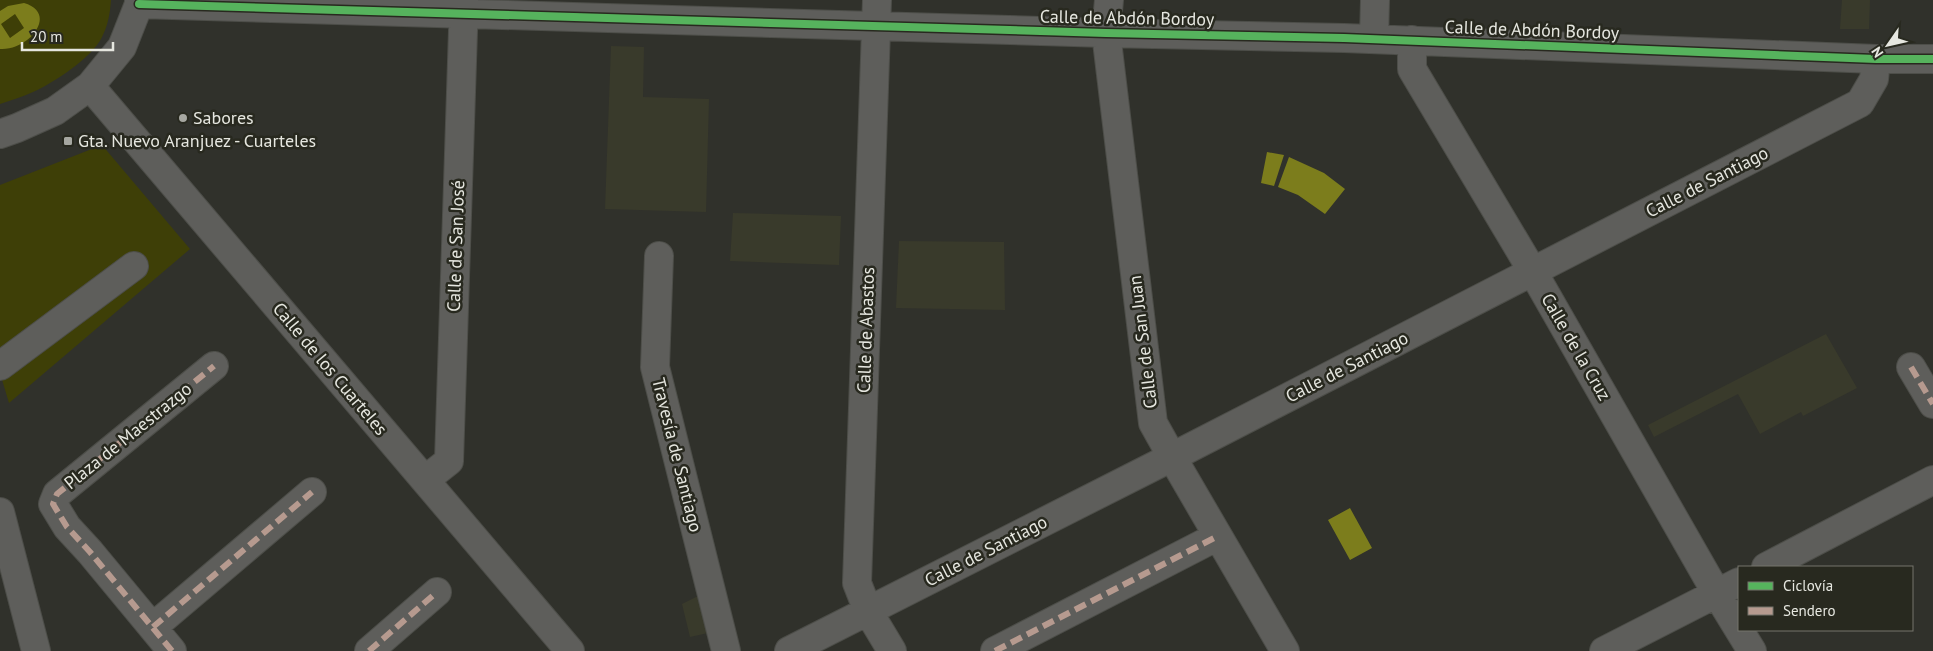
<svg xmlns="http://www.w3.org/2000/svg" width="1933" height="651" viewBox="0 0 1933 651" font-family="'PT Sans',sans-serif">
  <style>
    .built { fill: #393a2b }
    .green { fill: #3e3f07 }
    .water { fill: #7c7d1c; fill-rule: evenodd }
    .lines { fill: none; stroke-linecap: round; stroke-linejoin: round }
    .minor-casing { stroke: #4d4e49; stroke-width: 30 }
    .minor { stroke: #5e5e5b; stroke-width: 28 }
    .quiet { stroke: #b69a8f; stroke-width: 6; stroke-dasharray: 12 6; stroke-linecap: butt }
    .cycleway-casing { stroke: #28291f; stroke-width: 11 }
    .cycleway { stroke: #56b35d; stroke-width: 8 }
    .poi-dot { fill: #a6a7a1; stroke: #28291f; stroke-width: 2 }
    .labels { text-anchor: middle; stroke-width: 5; stroke-linejoin: round; paint-order: stroke }
    .street-label { font-size: 18px; fill: #e6e7e0; stroke: #28291f }
    .poi-label { font-size: 18px; fill: #e6e7e0; stroke: #28291f; text-anchor: start }
  </style>
  <rect width="100%" height="100%" fill="#30312b"/>
  <path class="built" d="M1842 0H1870L1869 29H1840Z
    M611 46 644 47 643 97 709 99 706 212 605 209Z
    M733 213 841 216 839 265 730 261Z
    M899 241 1004 242 1005 310 896 308Z
    M1826 334 1857 388 1803 416 1801 412 1760 434 1738 394 1654 437 1648 425Z
    M698 596 708 633 690 637 682 604Z"/>
  <path class="green" d="M0 0H111C110 14 108 25 102 37 92 58 53 83 33 92 22 97 11 100 0 104Z
    M102 145 190 249 9 403 0 373V185Z"/>
  <path class="water" d="M24 3C59 13 29 51 0 49V11L8 6ZM15 14 24 28 10 38 1 24Z
    M1267 152 1284 155 1274 186 1261 183Z
    M1289 157 1324 173 1345 189 1325 214 1298 195 1278 187Z
    M1350 508 1372 548 1350 560 1328 520Z"/>
  <g class="lines">
    <defs>
      <path id="minor" d="M877 0 857 583 868 611 892 651
        M1109 0 1106 33 1153 423 1172 457 1285 651
        M139 4 1106 33 1344 38 1876 59H1933
        M1374 39 1375 0
        M1412 40V69L1533 272 1717 594 1752 651
        M90 86 570 651
        M0 134 17 128 55 111 90 86 122 47 139 4V0
        M659 256 655 367 726 651
        M0 366 134 266
        M1911 367 1933 404
        M425 480 449 461 464 0
        M0 512 36 651
        M1766 567 1933 480
        M153 627 312 492
        M172 651 90 552 67 527 53 504 57 494 214 366
        M369 651 437 592
        M789 651 1172 457 1860 103 1874 79 1876 59
        M995 651 1218 536
        M1604 651 1739 582"/>
    </defs>
    <use href="#minor" class="minor-casing"/>
    <use href="#minor" class="minor"/>
    <path class="quiet" d="M1911 367 1933 404
      M153 627 312 492
      M172 651 90 552 67 527 53 504 57 494 214 366
      M369 651 437 592
      M995 651 1218 536"/>
    <defs>
      <path id="cycleway" d="M139 4 1106 33 1344 38 1876 59H1933"/>
    </defs>
    <use href="#cycleway" class="cycleway-casing"/>
    <use href="#cycleway" class="cycleway"/>
  </g>
  <g class="poi-dot">
    <circle cx="183" cy="118" r="5"/>
    <rect x="63" y="136" width="10" height="10" rx="2.5"/>
  </g>
  <g class="labels">
    <g class="street-label">
      <text transform="translate(1127 18) rotate(1)" y="6">Calle de Abdón Bordoy</text>
      <text transform="translate(1532 30) rotate(2)" y="6">Calle de Abdón Bordoy</text>
      <text transform="translate(1707 182) rotate(-27)" y="6">Calle de Santiago</text>
      <text transform="translate(456 246) rotate(-88)" y="6">Calle de San José</text>
      <text transform="translate(866 330) rotate(-88)" y="6">Calle de Abastos</text>
      <text transform="translate(1143 342) rotate(-97)" y="6">Calle de San Juan</text>
      <text transform="translate(1576 347) rotate(60)" y="6">Calle de la Cruz</text>
      <text transform="translate(1347 367) rotate(-27)" y="6">Calle de Santiago</text>
      <text transform="translate(330 369) rotate(50)" y="6">Calle de los Cuarteles</text>
      <text transform="translate(128 436) rotate(-39)" y="6">Plaza de Maestrazgo</text>
      <text transform="translate(677 455) rotate(76)" y="6">Travesía de Santiago</text>
      <text transform="translate(986 551) rotate(-27)" y="6">Calle de Santiago</text>
    </g>
    <g class="poi-label">
      <text x="193" y="124">Sabores</text>
      <text x="78" y="147">Gta. Nuevo Aranjuez - Cuarteles</text>
    </g>
  </g>
  <rect x="1738" y="566" width="175" height="65" fill="#28291f" stroke="#74756c"/>
  <rect x="1748" y="582" width="25" height="8" fill="#56b35d" stroke="#74756c"/>
  <text x="1783" y="591" font-size="15" fill="#e6e7e0">Ciclovía</text>
  <rect x="1748" y="607" width="25" height="8" fill="#b69a8f" stroke="#74756c"/>
  <text x="1783" y="616" font-size="15" fill="#e6e7e0">Sendero</text>
  <g transform="translate(1888 45) rotate(236)" stroke="#28291f" stroke-width="4" paint-order="stroke">
  <path d="M0-4L9 19L0 12L-9 19Z" fill="#e6e7e0"/>
  <text y="-8" font-size="14" font-weight="bold" text-anchor="middle" fill="#e6e7e0">N</text>
  </g>
  <path d="M22 42v8h91v-8" fill="none" stroke="#e6e7e0" stroke-width="2.5"/>
  <text x="30" y="42" font-size="15" fill="#e6e7e0" stroke="#28291f" stroke-width="4" paint-order="stroke">20 m</text>
</svg>
